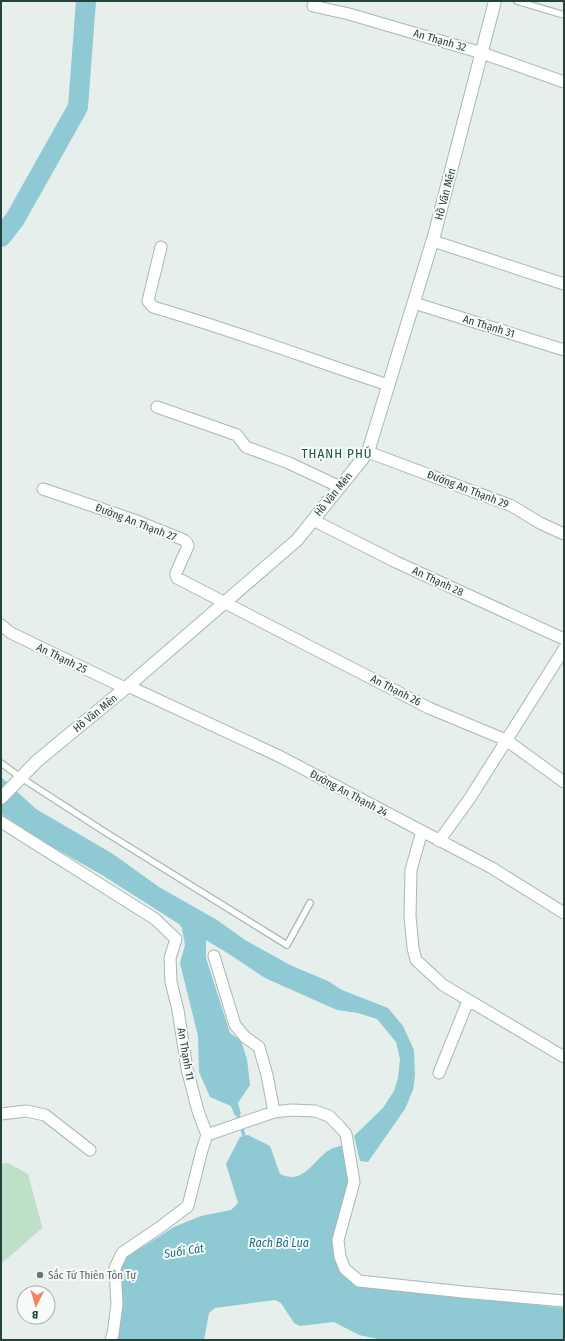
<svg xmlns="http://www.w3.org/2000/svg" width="565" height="1341" viewBox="0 0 565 1341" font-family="'Fira Sans Condensed',sans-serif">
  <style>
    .green { fill: #bfe0c8 }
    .water { fill: #8ec9d4 }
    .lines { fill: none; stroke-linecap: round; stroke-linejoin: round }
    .stream { stroke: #8ec9d4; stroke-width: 3.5 }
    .river { stroke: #8ec9d4; stroke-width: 20 }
    .lane-casing { stroke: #a8b8b2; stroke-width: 8 }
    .street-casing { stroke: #a8b8b2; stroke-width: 13 }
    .secondary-casing { stroke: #a4bbb3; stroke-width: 14 }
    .lane { stroke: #fff; stroke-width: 5.5 }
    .street { stroke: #fff; stroke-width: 11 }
    .secondary { stroke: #fff; stroke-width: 12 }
    .worship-dot { fill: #6b7280; stroke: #f7fbf9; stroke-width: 1.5 }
    .labels { text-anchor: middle; stroke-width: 4; stroke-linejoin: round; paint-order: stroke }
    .street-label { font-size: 11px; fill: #24423a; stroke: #f7fbf9 }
    .worship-label { font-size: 11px; fill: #5b616d; stroke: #f7fbf9; text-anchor: start }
    .water-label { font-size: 12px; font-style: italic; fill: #1c6f80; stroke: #f7fbf9 }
    .quarter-label { font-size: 13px; letter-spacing: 1px; fill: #1f5548; stroke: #f7fbf9 }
  </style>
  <rect width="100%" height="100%" fill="#e6efeb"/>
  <path class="green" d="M8 1163 28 1174 43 1230 42 1228 1 1264V1164Z"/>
  <path class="water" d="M1 777 36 809 113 854 159 887 217 920 245 940 290 965 328 981 342 990 388 1008 403 1026 414 1050 415 1075 413 1090 405 1109 368 1162 360 1161 354 1136 383 1108 394 1091 398 1078 400 1059 396 1042 377 1019 358 1013 337 1010 265 978 229 954 206 940V958L230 1033 241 1041 247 1059 250 1085 238 1103 241 1114 235 1116 231 1106 210 1097 199 1072 198 1036 180 963 185 945 182 928 179 924 102 875 47 844 1 814Z
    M248 1135 270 1146 280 1174C305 1186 314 1158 331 1149 335 1147 340 1146 344 1145L351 1181 337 1257 363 1286 564 1308V1340H383L359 1335 334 1322 300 1326 294 1323 281 1303 275 1300 215 1308 209 1313 204 1340H112L120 1266 125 1258 174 1227 201 1216 231 1210 238 1203 226 1164 240 1137Z"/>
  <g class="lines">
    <path class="stream" d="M238 1115 244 1136"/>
    <path class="river" d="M1 237 15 219 78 107 86 1"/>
    <defs>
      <path id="lane" d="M517 1 564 15
        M1 763 20 777 105 832 287 945 310 903"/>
      <path id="street" d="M313 6 349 14 482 53 564 82
        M433 241 564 284
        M161 247 148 301 153 307C232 330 310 359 388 385
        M414 303 564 350
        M157 407 237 435 246 447 289 463 340 487
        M368 452 512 506 540 523 564 534
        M43 489 137 521 184 540 187 543 188 546 176 573V575L177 578 429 708 506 740 564 782
        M313 520 396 562 564 639
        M1 625 11 633 125 688
        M128 686 281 757 492 868 564 913
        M1 822 155 919 176 939 170 958 171 982 178 1010 187 1069 198 1111 207 1135 202 1150 188 1206 163 1225 122 1253 115 1268 117 1304 113 1334 111 1340
        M422 831 411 870 410 916 413 948 416 960 443 985 564 1057
        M439 841 470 798 564 649
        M214 956 235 1025 245 1037 259 1047 267 1075 274 1112
        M439 1073 468 1001
        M1 1114 26 1111 45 1115 90 1150
        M207 1135 274 1112 292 1110 315 1111 329 1116 339 1126 346 1134 354 1182 338 1240 340 1257 345 1269 359 1281 463 1292 564 1301"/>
      <path id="secondary" d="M1 798 37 761 128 686 297 540 368 452 434 236 495 1"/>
    </defs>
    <use href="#lane" class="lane-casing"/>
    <use href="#street" class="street-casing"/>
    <use href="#secondary" class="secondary-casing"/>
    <use href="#lane" class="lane"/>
    <use href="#street" class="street"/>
    <use href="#secondary" class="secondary"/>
  </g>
  <circle class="worship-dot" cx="40" cy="1275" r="4"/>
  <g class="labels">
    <g class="street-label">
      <text transform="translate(440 40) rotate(16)" y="4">An Thạnh 32</text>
      <text transform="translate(445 194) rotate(-75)" y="4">Hồ Văn Mên</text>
      <text transform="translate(489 326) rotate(17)" y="4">An Thạnh 31</text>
      <text transform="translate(468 489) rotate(21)" y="4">Đường An Thạnh 29</text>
      <text transform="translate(333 494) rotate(-51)" y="4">Hồ Văn Mên</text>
      <text transform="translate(136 522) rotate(21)" y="4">Đường An Thạnh 27</text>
      <text transform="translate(438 581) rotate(25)" y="4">An Thạnh 28</text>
      <text transform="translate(62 658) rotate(26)" y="4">An Thạnh 25</text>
      <text transform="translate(396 690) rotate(27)" y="4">An Thạnh 26</text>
      <text transform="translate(95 713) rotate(-39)" y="4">Hồ Văn Mên</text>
      <text transform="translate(349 793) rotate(28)" y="4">Đường An Thạnh 24</text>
      <text transform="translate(186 1054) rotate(80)" y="4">An Thạnh 11</text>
    </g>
    <g class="worship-label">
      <text x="48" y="1279">Sắc Tứ Thiên Tôn Tự</text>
    </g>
    <g class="water-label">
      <text x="279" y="1247">Rạch Bà Lụa</text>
      <text transform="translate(184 1251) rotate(-9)" y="4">Suối Cát</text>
    </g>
    <g class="quarter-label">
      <text x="337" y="458">THẠNH PHÚ</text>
    </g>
  </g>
  <rect width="565" height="1341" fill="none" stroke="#24423a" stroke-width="4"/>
  <g transform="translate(36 1305) rotate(185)"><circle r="19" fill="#f7fbf9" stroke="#a3b1ad"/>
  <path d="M0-3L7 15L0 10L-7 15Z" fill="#f4845f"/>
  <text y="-6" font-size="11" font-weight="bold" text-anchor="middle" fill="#24423a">B</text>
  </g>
</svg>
